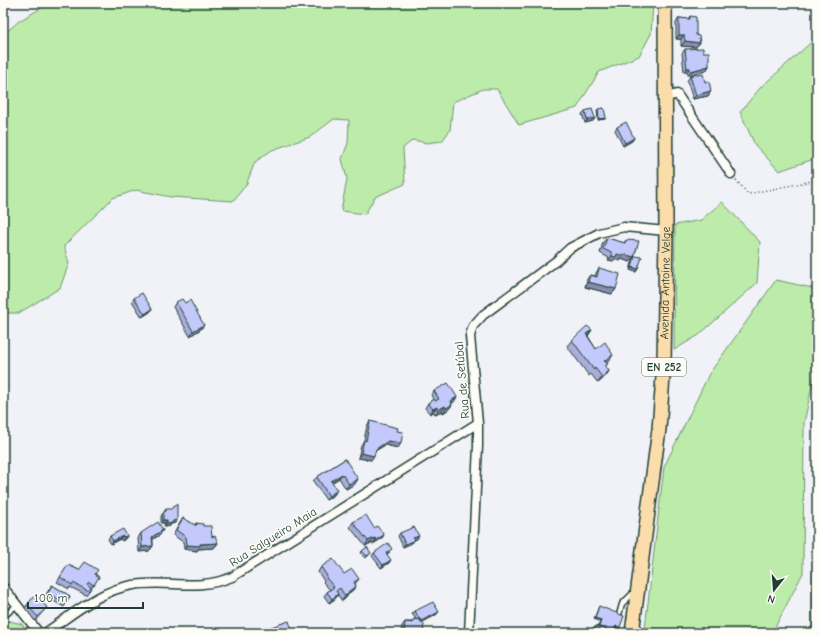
<svg xmlns="http://www.w3.org/2000/svg" width="820" height="636" viewBox="0 0 820 636" font-family="'Comic Neue',sans-serif">
  <style>
    .green { fill: #bcebaa; stroke: #6e946f }
    .lines { fill: none; stroke-linecap: round; stroke-linejoin: round }
    .lane-casing { stroke: #1f3d34; stroke-width: 7 }
    .street-casing { stroke: #1f3d34; stroke-width: 11 }
    .primary-casing { stroke: #1f3d34; stroke-width: 16 }
    .path { stroke: #1f3d34; stroke-width: 1.5; stroke-dasharray: 1 3; stroke-linecap: butt }
    .lane { stroke: #fdfcf7; stroke-width: 4 }
    .street { stroke: #fdfcf7; stroke-width: 8 }
    .primary { stroke: #fbddab; stroke-width: 13 }
    .wall { fill: #a8aed8; stroke: #1f3d34 }
    .shaded-wall { fill: #888db0; stroke: #1f3d34 }
    .building { fill: #c3cafb; stroke: #1f3d34 }
    .labels { text-anchor: middle; stroke-width: 3.5; stroke-linejoin: round; paint-order: stroke }
    .shield { fill: #fdfcf7; stroke: #62766e; stroke-width: 1 }
    .shield-label { font-size: 11px; font-weight: bold; fill: #1f3d34 }
    .street-label { font-size: 12px; fill: #1f3d34; stroke: #fdfcf7 }
  </style>
  <rect width="100%" height="100%" fill="#f1f2f8"/>
  <filter id="ink" filterUnits="userSpaceOnUse"><feTurbulence type="fractalNoise" baseFrequency=".025" numOctaves="2"/><feDisplacementMap in="SourceGraphic" scale="8" xChannelSelector="R" yChannelSelector="G"/><feConvolveMatrix kernelMatrix="1 2 1 2 8 2 1 2 1" color-interpolation-filters="sRGB"/></filter>
  <g filter="url(#ink)">
    <path class="green" d="M50 3H653L651 34 639 56 599 72 577 108 519 125 497 89H483L453 102 450 130 442 141 427 143 413 140 403 148 405 184 375 197 365 214 341 211 347 179 342 159 348 143 349 120 334 119 310 137 272 150 255 162 246 185 233 201 171 197 136 190 113 198 64 246 69 263 60 288 19 313H3V35L19 21Z
      M817 37V158L779 171 755 145 740 112 761 87Z
      M722 202 760 242 757 283 699 335 674 350 675 225 701 220Z
      M776 280 817 289V362L804 423 803 573 772 633H719L711 631 645 628 664 467 709 374Z
      M817 409V633H812L815 422Z
      M10 621 22 624 28 633H3V624Z"/>
    <g class="lines">
      <defs>
        <path id="lane" d="M3 617 17 605
          M614 633 622 604 633 593"/>
        <path id="street" d="M665 98 677 94 731 174
          M3 587 39 633
          M45 633C72 615 100 590 133 585 169 579 195 592 232 577L478 423
          M469 633 478 446V423L470 336 473 326 483 315 556 261 570 248 599 233 624 227 666 231"/>
        <g id="primary">
          <path id="s1" d="M632 633 659 429 664 364 666 231 665 3"/>
        </g>
      </defs>
      <use href="#lane" class="lane-casing"/>
      <use href="#street" class="street-casing"/>
      <use href="#primary" class="primary-casing"/>
      <path class="path" d="M736 180 748 194 817 180"/>
      <use href="#lane" class="lane"/>
      <use href="#street" class="street"/>
      <use href="#primary" class="primary"/>
    </g>
    <path class="wall" d="M690 16 696 35V47L681 46V39H676V23L679 18 688 19Z
      M685 49 703 52 709 66 706 71 688 75 687 72H684L682 53Z
      M690 76 705 82 711 91 708 96 693 99 687 81Z
      M598 109 606 118 605 119 598 120 597 110Z
      M585 111 595 118 593 121 585 123 582 114Z
      M617 127 634 138 632 141 623 146 615 130Z
      M607 238 624 243 626 240 630 262 621 259 620 261 615 259 613 261 608 260 609 258 600 253 603 242Z
      M635 256 636 272 630 270 633 259Z
      M599 268 616 289 612 294 585 287 587 279 590 275 595 276 596 273Z
      M134 298 152 309 150 312 142 317 132 301Z
      M176 302 185 303 201 329 190 336 173 307Z
      M592 330 588 336 596 349 609 361 606 363V367L609 371 605 377 598 383 591 374 589 376 567 346 572 340Z
      M434 391 454 402 452 403 449 409 443 413 442 411 435 414 433 412 430 414 425 408 428 403 433 399 431 395Z
      M370 421 397 431 401 443 398 448 385 445 375 451 371 460 358 458 361 445 364 440 367 426Z
      M345 459 355 484 346 489 339 478 332 483 337 490 334 495 326 500 313 481 317 477Z
      M166 509 177 520 175 523 171 524 170 526 164 527 165 523H161V516Z
      M183 518 195 525 196 523 203 526 212 537 218 543 214 548 198 549 197 551 184 549 183 542 173 535Z
      M353 522 374 528 384 535 381 539 373 544 371 543 365 546 350 527Z
      M141 533 160 535 153 539V546L149 551 139 552 138 538Z
      M400 533 417 539 414 540 412 543 403 547 398 536Z
      M110 536H127L125 539 122 541 120 539 111 544 108 539Z
      M362 551 371 553 366 558 361 553Z
      M390 552 387 554 389 563 381 568 372 556 374 553Z
      M68 565 79 570 95 574 99 577 86 595 70 587 69 589 57 582Z
      M321 567 359 579 355 584 356 586 353 590 349 593 346 598 342 601 338 595 335 599 329 603 324 596 327 592 330 590 323 582 324 581 318 572Z
      M52 585 70 596 64 607 45 596Z
      M27 605 47 607 35 621 25 608Z
      M599 606 620 627 619 629 615 628 613 633H592L596 626H598L600 622 594 619Z
      M415 611 439 612 436 615 421 623 423 633H401L402 626 405 622H411L414 619H416L412 614Z
      M268 628 293 633H264Z"/>
    <path class="shaded-wall" d="M721 3H729L731 4 728 8 720 6Z
      M679 35H684L681 39H676Z
      M685 41 700 43 696 47 681 46Z
      M709 66 706 71 688 75 691 71Z
      M687 68H690L687 72H684Z
      M711 91 708 96 693 99 696 95Z
      M595 118 593 121 585 123 587 120Z
      M606 118 605 119 598 120 599 119Z
      M634 138 632 141 623 146 625 143Z
      M617 254H623L634 257 630 262 621 259 620 261 615 259 613 261 608 260 612 256Z
      M632 267 638 269 636 272 630 270Z
      M588 282 616 289 612 294 585 287Z
      M152 309 150 312 142 317 145 314Z
      M204 325 201 329 190 336 193 331Z
      M592 330 587 336 586 334Z
      M613 355 609 361 600 367 604 361Z
      M609 371 605 377 598 383 602 377Z
      M457 397 454 402 447 405 451 401Z
      M452 405 449 409 443 413 446 408Z
      M445 406 442 411 435 414 438 410Z
      M437 407 433 412 430 414 433 409Z
      M388 441 401 443 398 448 385 445 372 453 376 449Z
      M361 453 374 456 371 460 358 458Z
      M342 474 339 478 328 485 331 481Z
      M358 479 355 484 346 489 349 484Z
      M337 490 334 495 326 500 329 496Z
      M163 520H167L165 523H161Z
      M177 520 175 523 171 524 170 526 164 527 167 524 173 521Z
      M163 530 160 535 149 541 152 537Z
      M384 535 381 539 373 544 376 540Z
      M123 536 120 539 111 544 113 541Z
      M127 536 125 539 122 541 124 537Z
      M419 536 417 539 411 541 413 538Z
      M375 538 371 543 365 546 368 541Z
      M415 540 412 543 403 547 405 544Z
      M218 543 214 548 198 549 197 551 184 549 187 545Z
      M153 546 149 551 139 552 142 547Z
      M391 560 389 563 381 568 383 565Z
      M356 586 353 590 345 596 348 592Z
      M349 593 346 598 342 601 345 596Z
      M338 594 335 599 329 603 332 599Z
      M439 612 436 615 419 624 421 621Z
      M595 618 601 620 600 622 594 619Z
      M616 626 620 627 619 629 615 627Z"/>
    <path class="building" d="M690 16 696 17V35L699 36 700 43 685 41 684 35H679V18L690 19Z
      M703 48V52H709V66L691 71 690 68H687L685 49Z
      M703 74 705 82 709 81 711 91 696 95 690 76Z
      M604 108 606 118 599 119 598 109Z
      M592 109 595 118 587 120 585 111Z
      M626 122 634 138 625 143 617 127Z
      M607 238 625 243 626 240 639 241 634 257 623 254V256L617 254 616 257 612 256V253L603 249Z
      M635 256 642 257 638 269 632 267Z
      M599 268 620 274 616 289 588 282 590 275 597 277Z
      M142 293 152 309 145 314 134 298Z
      M182 299 185 303 190 300 204 325 193 331 176 302Z
      M587 326 592 330 586 334 596 349 605 342 613 355 604 361 608 364 605 366 609 371 602 377 595 368 594 370 572 340Z
      M448 383 457 397 451 401 452 405 446 408 445 406 438 410 437 407 433 409 428 403 434 399 435 401 439 399 434 391Z
      M370 421 398 428 397 431 403 432 401 443 388 441 376 449 374 456 361 453 364 440 366 441Z
      M345 459 358 479 349 484 342 474 331 481 337 490 329 496 317 477Z
      M177 504V520L173 521 172 523 167 524V520H163V513L166 511V509H171Z
      M366 515 374 528 377 526 384 535 376 540 375 538 368 541 353 522Z
      M183 518 195 525H197L196 523 203 524V526H211L212 537 215 536 218 543 200 544V546L187 545 186 537 176 530Z
      M158 522 163 530 152 537 153 546 142 547 141 533Z
      M414 527 419 536 413 538 415 540 405 544 400 533Z
      M123 529 127 536 124 537 123 536 113 541 110 536Z
      M388 543 392 549 386 553 391 560 383 565 374 553Z
      M367 547 371 553 367 556 362 551Z
      M333 559 344 574 352 569 359 579 354 582 356 586 348 592 349 593 345 596 340 588 336 591 338 594 332 599 327 592 334 587 326 578 327 576 321 567Z
      M85 562 98 570 95 574 99 577 94 585 89 582 87 584 91 587 89 591 73 583 72 585 60 577 68 565 79 570Z
      M52 585 70 596 66 604 48 593Z
      M34 596 47 607 38 617 27 605Z
      M433 602 439 612 421 621 420 620 415 611Z
      M599 606 624 616 620 627 616 626 613 632 599 627 601 620 595 618Z
      M414 619 421 620V622L424 624 423 633H404L405 622 413 623Z
      M289 621 293 633H269L268 628Z
      M596 626 614 632 613 633H593Z"/>
  </g>
  <g class="labels">
    <rect class="shield" x="642" y="358" width="44" height="18" rx="3"/>
    <g class="shield-label">
      <text x="664" y="371">EN 252</text>
    </g>
    <g class="street-label">
      <text dy="4" stroke="none"><textPath href="#s1" startOffset="352">Avenida Antoine Velge</textPath></text>
      <text transform="translate(462 380) rotate(-95)" y="4">Rua de Setúbal</text>
      <text transform="translate(273 537) rotate(-32)" y="4">Rua Salgueiro Maia</text>
    </g>
  </g>
  <rect width="820" height="636" fill="none" stroke="#fdfcf7" stroke-width="16"/>
  <rect x="8" y="8" width="804" height="620" fill="none" stroke="#1f3d34" stroke-width="1.5" filter="url(#ink)"/>
  <g transform="translate(774 590) rotate(197)" stroke="#fdfcf7" stroke-width="3" paint-order="stroke">
  <path d="M0-3L7 15L0 10L-7 15Z" fill="#1f3d34"/>
  <text y="-6" font-size="11" font-weight="bold" text-anchor="middle" fill="#1f3d34">N</text>
  </g>
  <path d="M28 602v6h115v-6" fill="none" stroke="#1f3d34" stroke-width="2"/>
  <text x="34" y="602" font-size="12" fill="#1f3d34" stroke="#fdfcf7" stroke-width="3" paint-order="stroke">100 m</text>
</svg>
